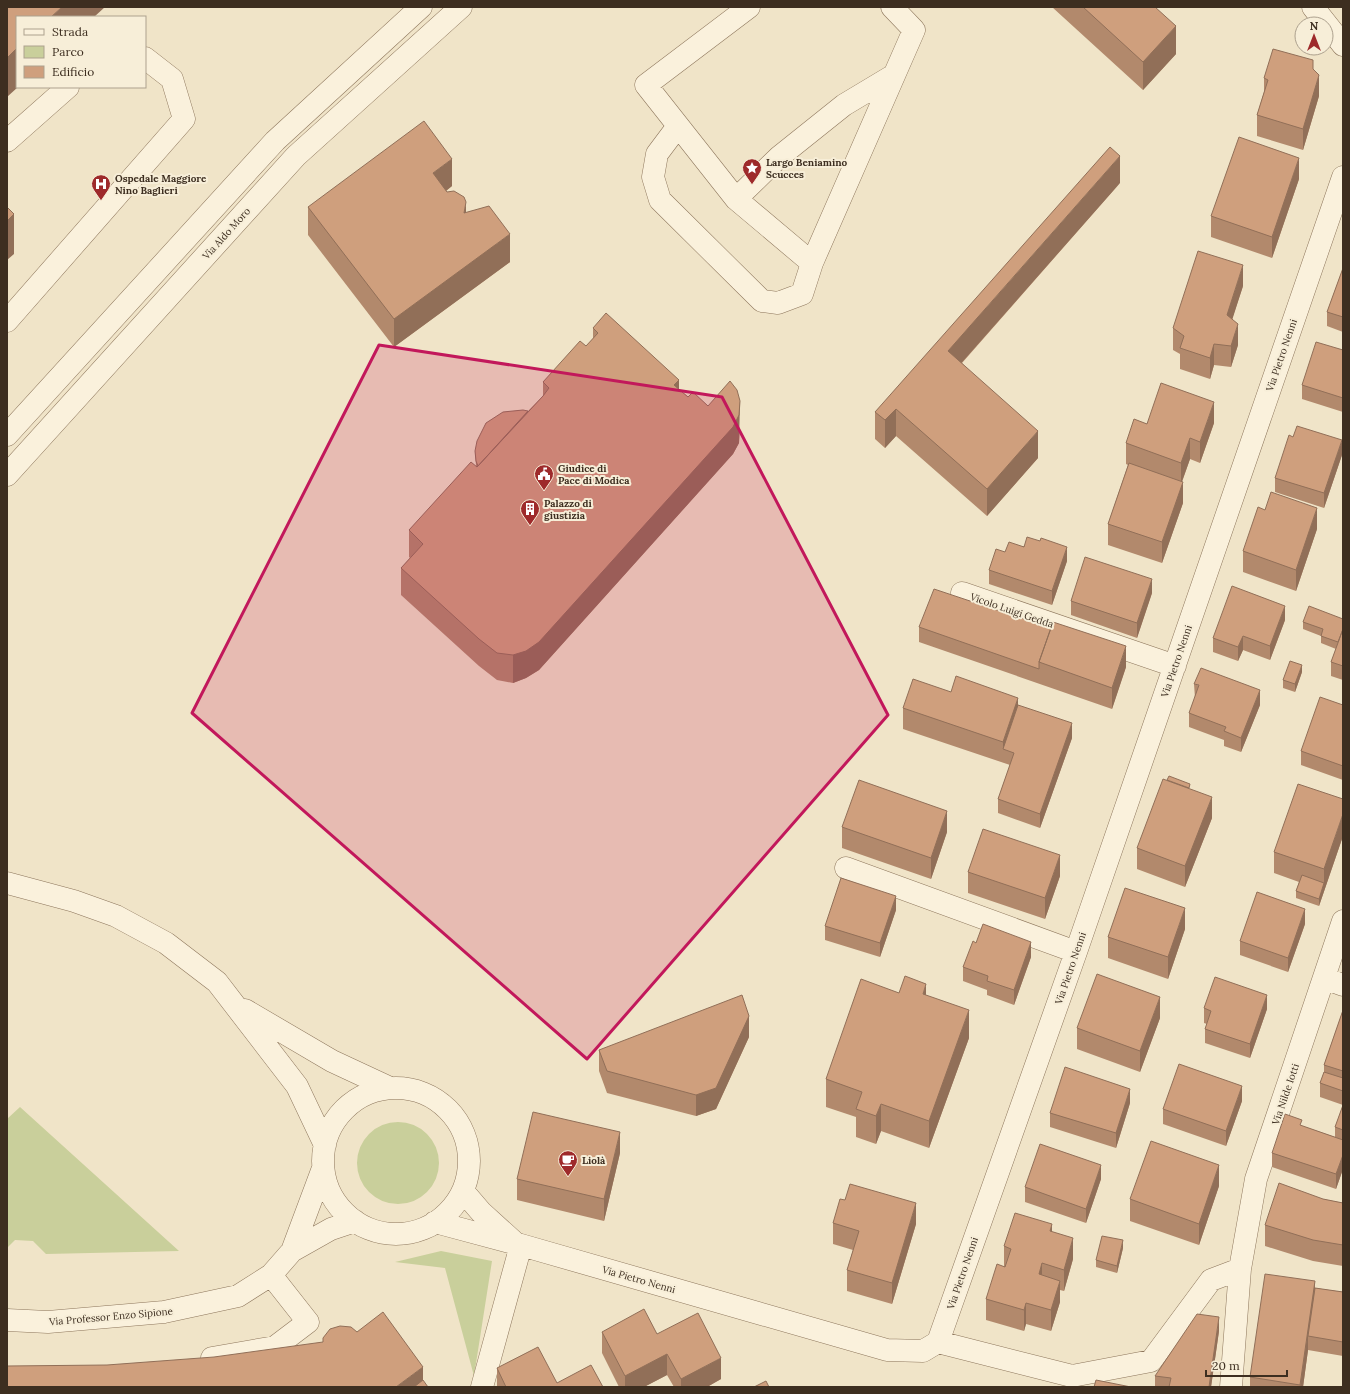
<svg xmlns="http://www.w3.org/2000/svg" width="1350" height="1394" viewBox="0 0 1350 1394" font-family="Lora,serif">
  <style>
    .green { fill: #c9cf9b }
    .lines { fill: none; stroke-linecap: round; stroke-linejoin: round }
    .minor-casing { stroke: #8d765c; stroke-width: 23 }
    .minor { stroke: #faf1dc; stroke-width: 22 }
    .wall { fill: #b2896c }
    .shaded-wall { fill: #916f58 }
    .building { fill: #cf9f7d; stroke: #916f58 }
    .marked { fill: #c2185b; fill-opacity: 0.2; stroke: #c2185b; stroke-width: 3; stroke-linejoin: round }
    .labels { text-anchor: middle; stroke-width: 4; stroke-linejoin: round; paint-order: stroke }
    .poi-label { font-size: 10px; font-weight: bold; fill: #3d2e20; stroke: #f7eed8; text-anchor: start }
    .street-label { font-size: 10px; fill: #3d2e20; stroke: #f7eed8 }
  </style>
  <rect width="100%" height="100%" fill="#f0e4c8"/>
  <path class="green" d="M20 1107 179 1251 46 1254 33 1241 15 1240 7 1248V1119Z
    M357 1163a41 41 0 1 1 82 0a41 41 0 1 1-82 0Z
    M441 1251 492 1261 474 1376 445 1268 395 1262Z"/>
  <g class="lines">
    <defs>
      <path id="minor" d="M749 7 646 85 736 199 812 263 914 30 892 7
        M1313 7 1343 45
        M678 126 657 154 653 177 660 200 762 301 778 303 802 294 812 263
        M7 141 68 87
        M736 199 779 157 844 105 894 75
        M7 321 184 119 172 79 145 58
        M7 435 275 141 421 7
        M7 475 296 156 461 7
        M962 593 1175 666
        M846 868 1076 952
        M7 883 74 901 116 916 166 943 217 982 297 1086 325 1145
        M1324 978 1343 985
        M245 1010 332 1061 390 1088
        M323 1161a73 73 0 1 1 146 0a73 73 0 1 1-146 0Z
        M463 1191 481 1212 513 1241
        M435 1222 521 1245 887 1350 923 1351 938 1342 1076 952 1343 177
        M292 1251 331 1229 355 1221
        M7 1320 48 1322 164 1312 238 1296 271 1275 292 1251 323 1168
        M938 1342 1072 1376 1151 1361 1211 1280 1240 1269
        M212 1358 275 1347 308 1322 271 1275
        M482 1387 521 1245
        M1231 1387 1240 1269 1256 1179 1343 921"/>
    </defs>
    <use href="#minor" class="minor-casing"/>
    <use href="#minor" class="minor"/>
  </g>
  <path class="wall" d="M1052 7H1155L1176 54 1143 90Z
    M1313 69 1319 96 1303 150 1257 136V115L1264 92V78Z
    M1299 179 1272 258 1211 237V216Z
    M1120 183 962 363 1038 458 987 516 896 436 885 448 875 439V412Z
    M452 186 446 191 510 262 394 347 308 235V207Z
    M1343 268V332L1327 326V312Z
    M1243 286 1232 319 1238 345 1231 367 1214 365 1210 379 1180 369V354L1173 350V328Z
    M593 328 679 389 688 397 708 406 740 429 739 443 733 454 539 670 526 678 513 683 497 680 479 666 401 595V568L410 558 409 557V530L476 466 475 451 528 411 543 396V382L586 346 593 339Z
    M1343 350V412L1302 399V385Z
    M1214 423 1200 463 1190 459 1182 482 1183 503 1162 563 1108 545V524L1128 465 1126 464V443L1147 424Z
    M1342 455 1324 508 1275 492V478Z
    M1317 529 1296 591 1243 572V551Z
    M1040 541 1067 561 1052 605 989 584V570L1005 552Z
    M1152 593 1137 638 1071 615V601Z
    M1343 619V680L1331 676V662L1336 649 1321 643V636L1303 629V622Z
    M1285 620 1270 660 1243 650 1238 661 1213 652V638Z
    M919 627 1126 667 1112 709 919 642Z
    M1302 672 1295 692 1283 688V680Z
    M1194 684 1260 705 1241 752 1224 746V740L1189 727V713L1195 698Z
    M951 692 1018 705 1072 738 1040 828 998 813V799L1010 765 903 729V708Z
    M1343 705V780L1301 765V751Z
    M1190 789 1212 818 1185 887 1137 869V848Z
    M842 827 947 832 931 879 842 848Z
    M1343 836 1319 906 1296 898V891L1299 882 1274 873V852Z
    M968 872 1060 876 1045 919 968 893Z
    M896 910 880 957 825 940V926Z
    M1305 924 1288 972 1240 955V941Z
    M1185 929 1168 979 1108 958V937Z
    M976 943 1031 957 1014 1005 987 995V990L963 981V967Z
    M899 993 926 995 969 1038 929 1148 881 1131 876 1144 856 1137V1117L826 1107V1079Z
    M1204 1008 1267 1009 1250 1058 1205 1043V1029L1207 1024 1204 1023Z
    M1343 1010V1169L1336 1189 1272 1167V1153L1302 1126 1335 1137V1127L1343 1105 1320 1097V1083L1324 1072V1065Z
    M1160 1018 1140 1072 1077 1049V1028Z
    M749 1037 716 1109 696 1116 607 1093 599 1071V1050Z
    M1242 1101 1226 1146 1163 1124V1109Z
    M1130 1103 1116 1148 1050 1127V1113Z
    M620 1153 604 1221 517 1200V1179Z
    M1101 1179 1086 1223 1025 1202V1187Z
    M1219 1186 1199 1245 1130 1221V1199Z
    M1323 1199 1343 1203V1266L1313 1261 1265 1246V1225Z
    M833 1223 916 1224 892 1304 847 1291V1270L853 1250 833 1244Z
    M1052 1232 1073 1259 1064 1291 1060 1290V1302L1051 1331 1026 1324 1024 1331 986 1320V1299L1004 1266V1246Z
    M1123 1248 1117 1273 1096 1267V1260Z
    M1315 1281V1288L1343 1292V1356L1308 1350 1303 1387H1250V1377Z
    M1219 1331 1211 1387H1155V1376Z
    M602 1332 657 1334 721 1379 707 1387H674L667 1375 644 1387H619L602 1353Z
    M497 1368 557 1383 603 1387H497Z"/>
  <path class="shaded-wall" d="M62 7H105L94 17H51Z
    M1176 26V54L1143 90V62Z
    M17 48V87H18L7 97V58Z
    M1319 75V96L1303 150V129Z
    M1120 156V183L948 378V351Z
    M1299 158V179L1272 258V237Z
    M452 159V186L433 201V173Z
    M466 202V230L464 213Z
    M14 214V254L7 260V221Z
    M510 234V262L394 347V319Z
    M1243 265V286L1227 336V315Z
    M1238 324V345L1231 367V346Z
    M1214 344V365L1210 379V358Z
    M679 380V407L674 385Z
    M740 401 739 443 733 454 539 670 526 678 513 683V655Z
    M1214 402V423L1200 463V442Z
    M896 409V436L885 448V420Z
    M1038 431V458L987 516V489Z
    M1190 438V459L1181 484V463Z
    M1342 440V455L1324 508V493Z
    M1183 482V503L1162 563V542Z
    M1317 508V529L1296 591V570Z
    M1067 547V561L1052 605V591Z
    M1152 579V593L1137 638V623Z
    M1285 606V620L1270 660V646Z
    M1243 636V650L1238 661V647Z
    M1126 646V667L1112 709V688Z
    M1302 665V672L1295 692V684Z
    M1260 690V705L1241 752V738Z
    M1018 698V719L1003 749V742Z
    M1072 723V738L1040 828V814Z
    M1212 797V818L1185 887V866Z
    M947 811V832L931 879V858Z
    M1343 814V836L1319 906V899L1324 883V869Z
    M1060 855V876L1045 919V898Z
    M896 896V910L880 957V943Z
    M1185 908V929L1168 979V957Z
    M1305 909V924L1288 972V958Z
    M1031 942V957L1014 1005V990Z
    M926 984V1011L923 994Z
    M1267 995V1009L1250 1058V1044Z
    M1160 997V1018L1140 1072V1051Z
    M969 1010V1038L929 1148V1121Z
    M749 1016V1037L716 1109 696 1116V1095Z
    M1242 1086V1101L1226 1146V1131Z
    M1130 1089V1103L1116 1148V1133Z
    M881 1104V1131L876 1144V1116Z
    M620 1132V1153L604 1221V1199Z
    M1343 1155V1169L1336 1189V1174Z
    M1101 1165V1179L1086 1223V1209Z
    M1219 1165V1186L1199 1245V1224Z
    M916 1203V1224L892 1304V1283Z
    M1052 1224V1245L1050 1231Z
    M1073 1238V1259L1064 1291V1270Z
    M1123 1240V1248L1117 1273V1266Z
    M1042 1263V1284L1039 1274Z
    M1060 1281V1302L1051 1331V1310Z
    M1315 1281V1302L1308 1336V1350L1303 1387H1300Z
    M1026 1303V1324L1024 1331V1310Z
    M1219 1317V1331L1211 1387H1209Z
    M667 1354V1375L644 1387H625V1376Z
    M721 1358V1379L707 1387H681V1379Z
    M423 1367V1387H396Z"/>
  <path class="building" d="M7 7H62L51 17H17V48L7 58Z
    M1083 7H1155L1176 26 1143 62Z
    M1273 49 1313 60V69L1319 75 1303 129 1257 115 1268 80 1264 78Z
    M424 121 452 159 433 173 447 192 454 191 464 197 466 202 464 213 489 206 510 234 394 319 308 207Z
    M1239 137 1299 158 1272 237 1211 216Z
    M1110 147 1120 156 948 351 1038 431 987 489 896 409 885 420 875 412Z
    M7 207 14 214 7 221Z
    M1198 251 1243 265 1227 315 1238 324 1231 346 1214 344 1210 358 1180 348 1184 336 1173 328Z
    M1343 268V317L1327 312Z
    M606 313 679 380 674 385 688 397 693 392 708 406 730 381 737 390 740 401 739 415 733 427 539 642 526 651 513 655 497 653 479 639 401 568 423 544 409 530 471 462 477 467 543 396 549 388 543 382 580 341 586 346 598 333 593 328Z
    M1316 342 1343 350V398L1302 385Z
    M1161 383 1214 402 1200 442 1190 438 1181 463 1126 443 1134 419 1147 424Z
    M523 410 528 411 478 466 476 461 475 451 477 441 486 423 503 412Z
    M1297 426 1342 440 1324 493 1275 478 1289 435 1293 437Z
    M1129 463 1183 482 1162 542 1108 524Z
    M1271 492 1317 508 1296 570 1243 551 1258 507 1265 510Z
    M1027 537 1040 541 1041 538 1067 547 1052 591 989 570 996 549 1005 552 1009 542 1024 547Z
    M1085 557 1152 579 1137 623 1071 601Z
    M1232 586 1285 606 1270 646 1243 636 1238 647 1213 638Z
    M934 589 1051 628 1039 662V669L919 627Z
    M1309 606 1343 619V629L1338 642 1321 636 1323 629 1303 622Z
    M1053 622 1126 646 1112 688 1039 662Z
    M1343 629V666L1331 662Z
    M1290 661 1302 665 1295 684 1283 680Z
    M1201 668 1260 690 1241 738 1224 731 1226 727 1189 713 1199 685 1194 684Z
    M956 676 1018 698 1003 742 903 708 913 679 951 692Z
    M1320 697 1343 705V766L1301 751Z
    M1018 705 1072 723 1040 814 998 799 1014 753 1003 749Z
    M1169 776 1190 784 1189 788 1167 780Z
    M1163 779 1212 797 1185 866 1137 848Z
    M859 780 947 811 931 858 842 827Z
    M1298 784 1343 799V814L1324 869 1274 852Z
    M983 829 1060 855 1045 898 968 872Z
    M1302 875 1324 883 1319 899 1296 891Z
    M841 878 896 896 880 943 825 926Z
    M1125 888 1185 908 1168 957 1108 937Z
    M1257 892 1305 909 1288 958 1240 941Z
    M983 924 1031 942 1014 990 987 981 988 976 963 967 973 941 976 943Z
    M1097 974 1160 997 1140 1051 1077 1028Z
    M905 976 926 984 923 994 969 1010 929 1121 881 1104 876 1116 856 1109 862 1092 826 1079 861 979 899 993Z
    M1215 977 1267 995 1250 1044 1205 1029 1211 1011 1204 1008Z
    M742 995 749 1016 716 1088 696 1095 607 1071 599 1050Z
    M1343 1010V1071L1324 1065Z
    M1179 1064 1242 1086 1226 1131 1163 1109Z
    M1065 1067 1130 1089 1116 1133 1050 1113Z
    M1324 1072 1343 1078V1091L1320 1083Z
    M1343 1105V1130L1335 1127Z
    M533 1112 620 1132 604 1199 517 1179Z
    M1285 1114 1302 1120 1300 1125 1343 1140V1155L1336 1174 1272 1153Z
    M1151 1141 1219 1165 1199 1224 1130 1199Z
    M1040 1144 1101 1165 1086 1209 1025 1187Z
    M1279 1183 1323 1199 1343 1203V1245L1313 1240 1265 1225Z
    M850 1184 916 1203 892 1283 847 1270 859 1231 833 1223 840 1199 845 1200Z
    M1015 1213 1052 1224 1050 1231 1073 1238 1064 1270 1042 1263 1039 1274 1060 1281 1051 1310 1026 1303 1024 1310 986 1299 997 1264 1005 1267 1011 1249 1004 1246Z
    M1102 1236 1123 1240 1117 1266 1096 1260Z
    M1265 1274 1315 1281 1300 1385 1250 1377Z
    M1315 1288 1343 1292V1342L1308 1336Z
    M644 1309 657 1334 698 1313 721 1358 681 1379 667 1354 625 1376 602 1332Z
    M383 1312 423 1367 396 1387H7V1366L107 1365 214 1357 323 1342V1338L330 1329 340 1326 351 1327 357 1332Z
    M1197 1314 1219 1317 1209 1387H1169L1171 1378 1155 1376Z
    M538 1347 557 1383 591 1365 603 1387H506L497 1368Z
    M423 1380 428 1387H414Z
    M1096 1380 1131 1387H1094Z
    M766 1381 769 1387H754Z"/>
  <path class="marked" d="M379 345 722 397 888 715 587 1059 192 713Z"/>
  <defs>
    <symbol id="sight-pin" viewBox="-11 -11 22 30"><path d="M0 17L-7.5 6A9.5 9.5 0 1 1 7.5 6Z" fill="#9e2a2b" stroke="#f7eed8"/><path d="M0-6L1.8-2.2L6-1.7L2.9 1.2L3.7 5.4L0 3.3L-3.7 5.4L-2.9 1.2L-6-1.7L-1.8-2.2Z" fill="#fff"/></symbol>
    <symbol id="hospital-pin" viewBox="-11 -11 22 30"><path d="M0 17L-7.5 6A9.5 9.5 0 1 1 7.5 6Z" fill="#9e2a2b" stroke="#f7eed8"/><path d="M-5-5h3v3.5h4V-5h3V5h-3V1.5h-4V5h-3Z" fill="#fff"/></symbol>
    <symbol id="civic-pin" viewBox="-11 -11 22 30"><path d="M0 17L-7.5 6A9.5 9.5 0 1 1 7.5 6Z" fill="#9e2a2b" stroke="#f7eed8"/><path d="M-.6-6.5H3V-4.5H.6V-3L4-1V1h2V6H-6V1h2V-1L-.6-3ZM-1.2 2.5V6h2.4V2.5Z" fill="#fff"/></symbol>
    <symbol id="building-pin" viewBox="-11 -11 22 30"><path d="M0 17L-7.5 6A9.5 9.5 0 1 1 7.5 6Z" fill="#9e2a2b" stroke="#f7eed8"/><path d="M-4-6H4V6H1V3H-1V6H-4ZM-2.5-4.3h1.7v1.8h-1.7ZM.8-4.3h1.7v1.8H.8ZM-2.5-1h1.7V.8h-1.7ZM.8-1h1.7V.8H.8Z" fill="#fff"/></symbol>
    <symbol id="cafe-pin" viewBox="-11 -11 22 30"><path d="M0 17L-7.5 6A9.5 9.5 0 1 1 7.5 6Z" fill="#9e2a2b" stroke="#f7eed8"/><path d="M-5.5-4.5H6V0H3Q3 3.5 0 3.5H-2.5Q-5.5 3.5-5.5 0ZM3-3.2v2h1.7v-2ZM-6 4.5H4V6H-6Z" fill="#fff"/></symbol>
  </defs>
  <g fill-rule="evenodd">
    <use href="#sight-pin" x="741" y="157" width="22" height="30"/>
    <use href="#hospital-pin" x="90" y="173" width="22" height="30"/>
    <use href="#civic-pin" x="533" y="463" width="22" height="30"/>
    <use href="#building-pin" x="519" y="498" width="22" height="30"/>
    <use href="#cafe-pin" x="557" y="1149" width="22" height="30"/>
  </g>
  <g class="labels">
    <g class="poi-label">
      <text x="766" y="166">Largo Beniamino<tspan x="766" dy="12">Scucces</tspan></text>
      <text x="115" y="182">Ospedale Maggiore<tspan x="115" dy="12">Nino Baglieri</tspan></text>
      <text x="558" y="472">Giudice di<tspan x="558" dy="12">Pace di Modica</tspan></text>
      <text x="544" y="507">Palazzo di<tspan x="544" dy="12">giustizia</tspan></text>
      <text x="582" y="1164">Liolà</text>
    </g>
    <g class="street-label">
      <text transform="translate(226 233) rotate(-48)" y="4">Via Aldo Moro</text>
      <text transform="translate(1281 355) rotate(-71)" y="4">Via Pietro Nenni</text>
      <text transform="translate(1012 610) rotate(19)" y="4">Vicolo Luigi Gedda</text>
      <text transform="translate(1176 661) rotate(-71)" y="4">Via Pietro Nenni</text>
      <text transform="translate(1070 968) rotate(-71)" y="4">Via Pietro Nenni</text>
      <text transform="translate(1285 1094) rotate(-71)" y="4">Via Nilde Iotti</text>
      <text transform="translate(962 1273) rotate(-71)" y="4">Via Pietro Nenni</text>
      <text transform="translate(639 1279) rotate(16)" y="4">Via Pietro Nenni</text>
      <text transform="translate(111 1316) rotate(-5)" y="4">Via Professor Enzo Sipione</text>
    </g>
  </g>
  <rect width="1350" height="1394" fill="none" stroke="#3d2e20" stroke-width="16"/>
  <rect x="16" y="16" width="130" height="72" fill="#f7eed8" stroke="#ada18e"/>
  <rect x="24" y="29" width="20" height="6" fill="#faf1dc" stroke="#ada18e"/>
  <text x="52" y="36" font-size="12" fill="#3d2e20">Strada</text>
  <rect x="24" y="46" width="20" height="12" fill="#c9cf9b" stroke="#ada18e"/>
  <text x="52" y="56" font-size="12" fill="#3d2e20">Parco</text>
  <rect x="24" y="66" width="20" height="12" fill="#cf9f7d" stroke="#ada18e"/>
  <text x="52" y="76" font-size="12" fill="#3d2e20">Edificio</text>
  <g transform="translate(1314 36)"><circle r="19" fill="#f7eed8" stroke="#ada18e"/>
  <path d="M0-3L7 15L0 10L-7 15Z" fill="#9e2a2b"/>
  <text y="-6" font-size="11" font-weight="bold" text-anchor="middle" fill="#3d2e20">N</text>
  </g>
  <path d="M1206 1370v6h81v-6" fill="none" stroke="#3d2e20" stroke-width="2"/>
  <text x="1212" y="1370" font-size="12" fill="#3d2e20" stroke="#f7eed8" stroke-width="3" paint-order="stroke">20 m</text>
</svg>
